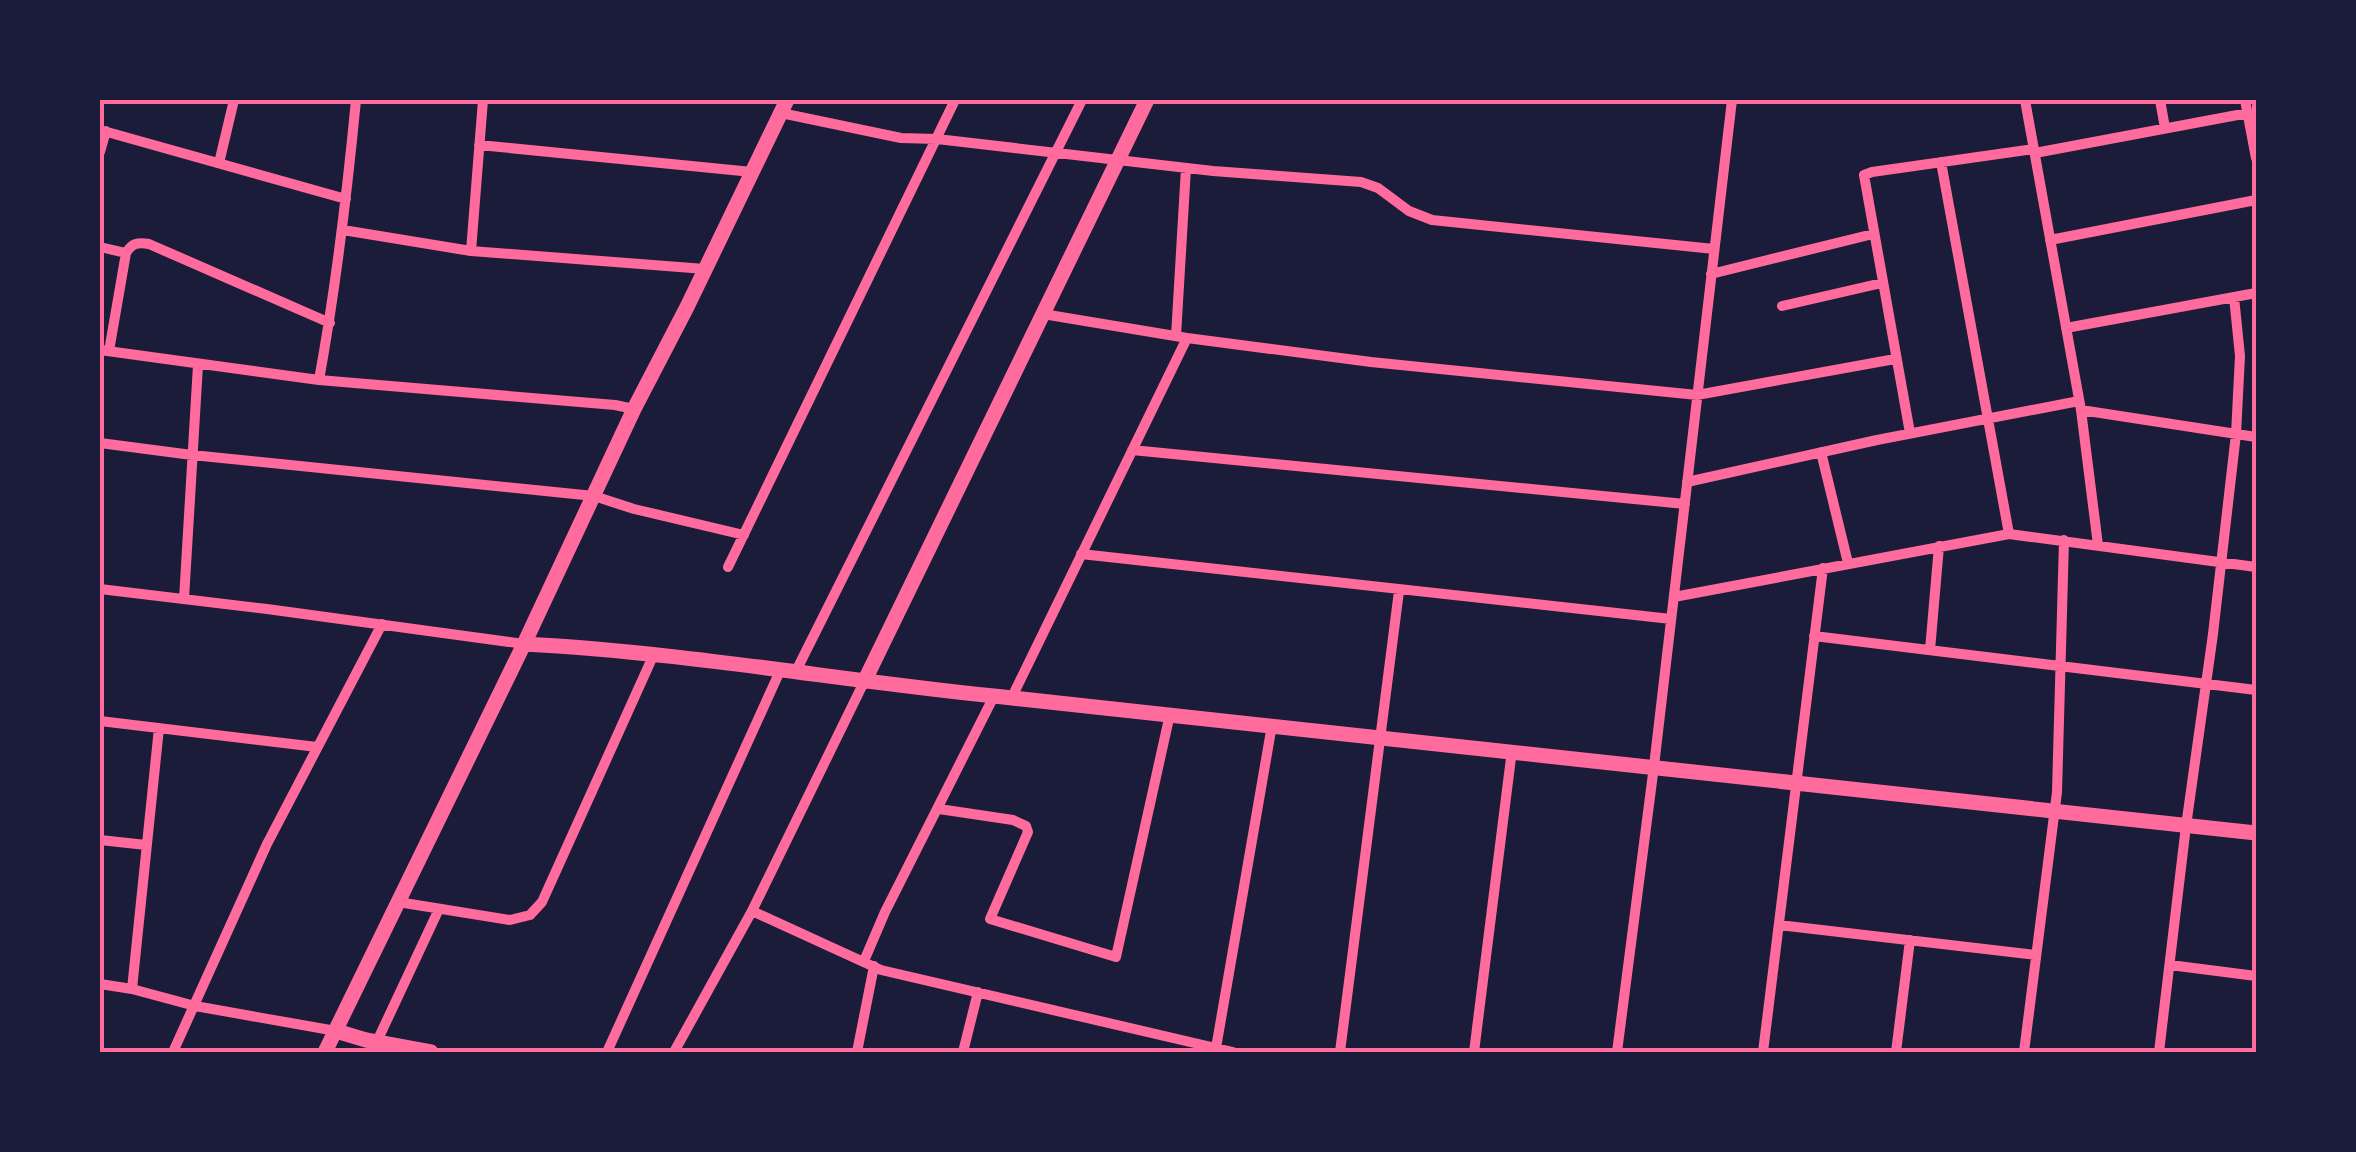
<svg xmlns="http://www.w3.org/2000/svg" width="2356" height="1152" viewBox="0 0 2356 1152" font-family="Montserrat,sans-serif">
  <style>
    .lines { fill: none; stroke-linecap: round; stroke-linejoin: round }
    .minor { stroke: #ff6b9d; stroke-width: 10 }
    .tertiary { stroke: #ff6b9d; stroke-width: 15 }
    .neatline { fill: none; stroke: #ff6b9d; stroke-width: 4 }
  </style>
  <rect width="100%" height="100%" fill="#1b1b3a"/>
  <g class="lines">
    <path class="minor" d="M2025 100 2081 410 2256 437
      M2160 100 2165 128
      M2245 100 2256 158
      M781 113 901 138 937 139 1213 171 1361 182 1378 188 1409 211 1432 220 1714 249
      M100 130 346 199
      M479 145 752 172
      M100 152 106 131
      M2035 153 2248 113
      M1941 162 2009 534
      M219 163 234 100
      M343 230 471 251 705 269
      M2050 240 2256 200
      M100 247 126 253
      M471 251 483 100
      M1711 274 1873 234
      M1782 306 1882 283
      M1043 314 1187 338 1371 362 1697 395 1895 359
      M2066 328 2256 293
      M1176 336 1186 168
      M100 350 319 380 615 405 634 409
      M109 351 126 253C132 243 138 242 149 244L330 323
      M319 380C336 287 347 194 356 100
      M2081 410 2098 545
      M1910 433 1864 175 1872 172 2034 149
      M100 443 192 455 594 496 634 509 744 535
      M1132 450 1685 504
      M1821 452 1848 563
      M1687 482 1877 440 2079 401
      M1081 554 1671 619
      M728 567 955 100
      M100 589 267 609 524 644
      M1674 597 2009 534 2256 567
      M184 599 198 365
      M1814 636 2256 690
      M1930 650 1939 546
      M795 673 1082 100
      M864 682 752 911 881 970 1233 1052
      M1012 697 1187 338
      M100 721 317 747
      M939 809 1013 820 1026 826 1028 832 990 919 1116 957 1170 714
      M100 840 146 845
      M398 902 510 920 530 915 542 902 654 654
      M1779 925 2036 955
      M864 961 885 912 994 696
      M2170 965 2256 976
      M100 984 132 989 195 1006 336 1031
      M132 989 159 728
      M1216 1048 1272 725
      M173 1052 267 844 382 624
      M372 1052 439 909
      M607 1052 780 671
      M674 1052 752 911
      M857 1052 874 966
      M963 1052 978 992
      M1340 1052 1399 591
      M1474 1052 1512 750
      M1617 1052 1654 766 1732 100
      M1763 1052 1823 568
      M1896 1052 1910 940
      M2024 1052 2057 792 2064 540
      M2159 1052 2186 826 2213 634 2236 434 2240 356 2234 297"/>
    <path class="tertiary" d="M524 644C681 652 837 680 994 696 1415 738 1835 791 2256 833
      M864 682 1147 100
      M336 1031 366 1040 431 1052
      M325 1052 524 644 634 409 687 307 787 100"/>
  </g>
  <rect width="2356" height="1152" fill="none" stroke="#1b1b3a" stroke-width="205"/>
  <rect x="102" y="102" width="2152" height="948" class="neatline"/>
</svg>
